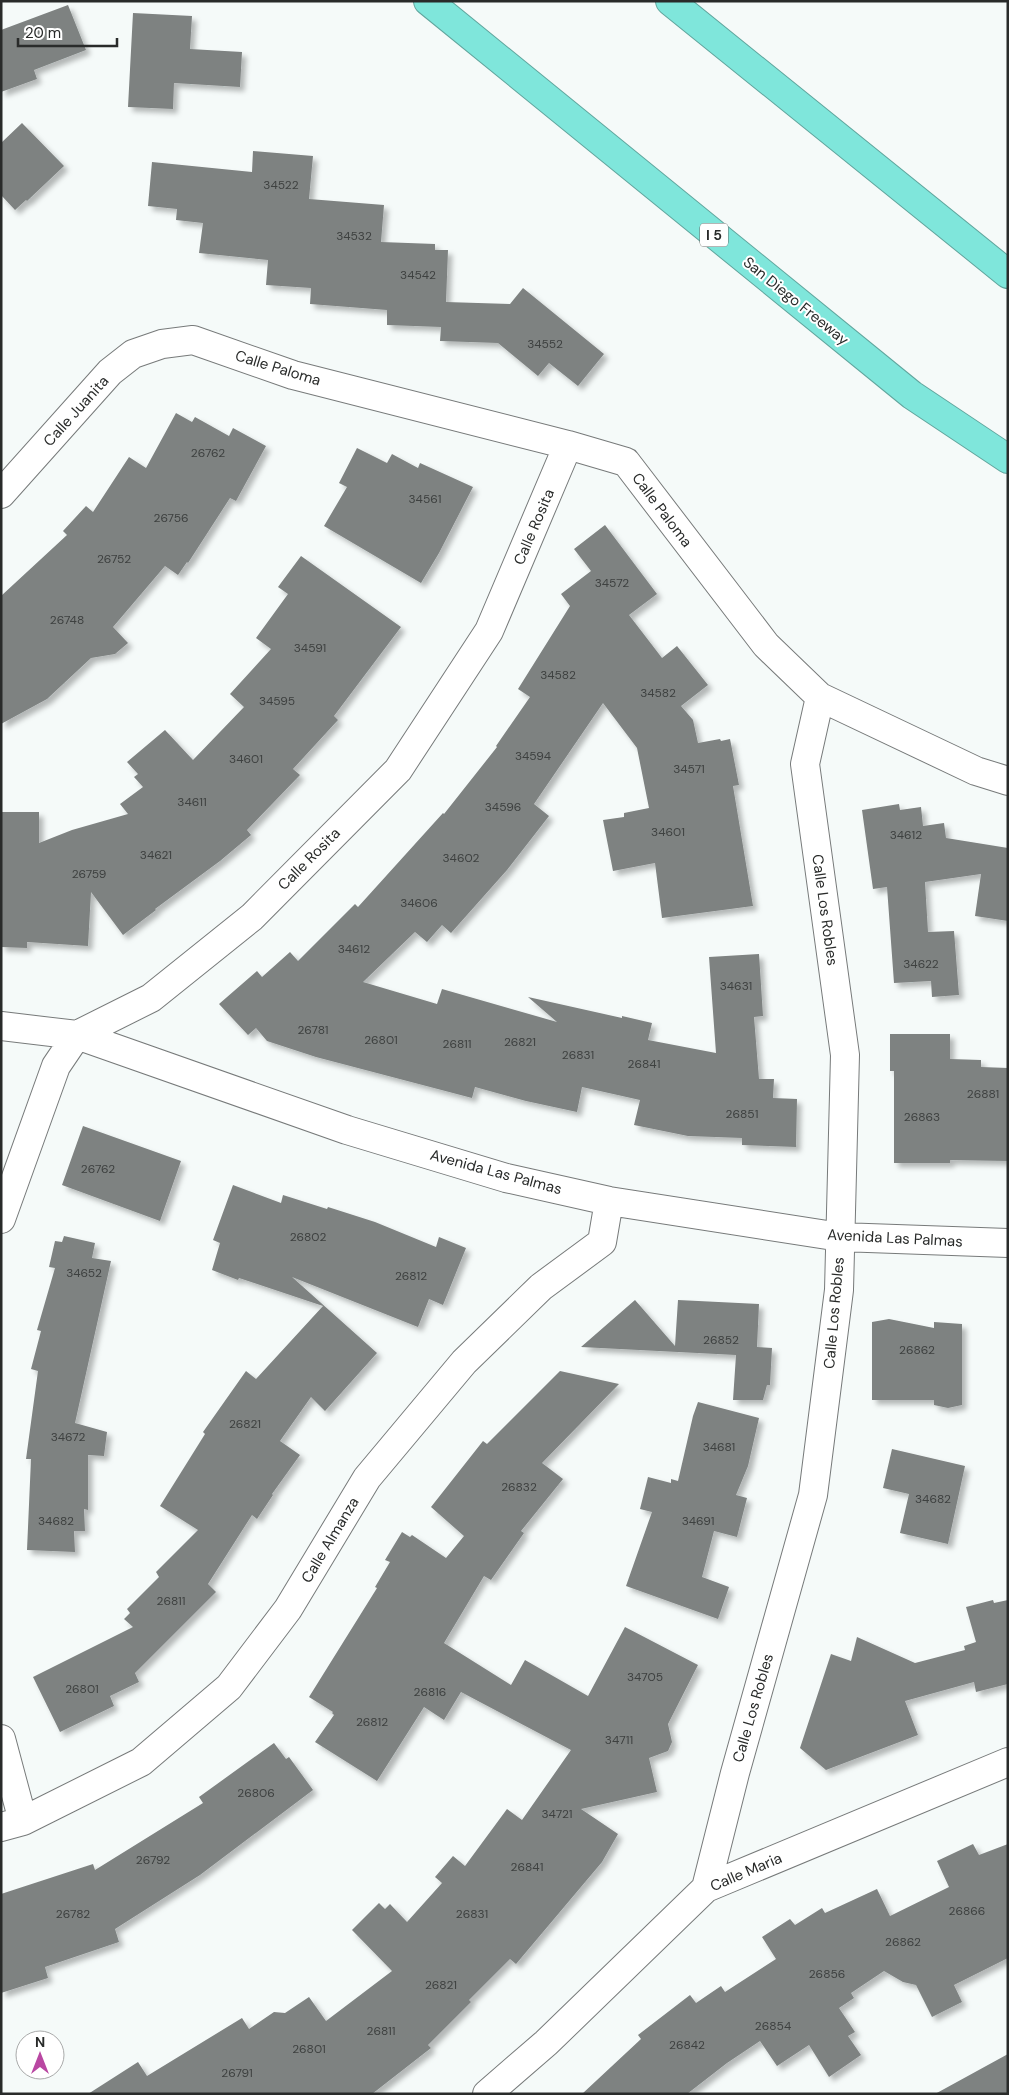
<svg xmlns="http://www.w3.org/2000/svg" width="1009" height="2095" viewBox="0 0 1009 2095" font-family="'DM Sans',sans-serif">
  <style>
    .building { fill: #7e8281; filter: url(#shadow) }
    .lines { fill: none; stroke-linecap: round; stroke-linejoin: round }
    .minor-casing { stroke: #777a7a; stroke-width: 30 }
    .highway-casing { stroke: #61a59d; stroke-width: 30 }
    .minor { stroke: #fff; stroke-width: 28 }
    .highway { stroke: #7fe6db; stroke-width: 28 }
    .labels { text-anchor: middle; stroke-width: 4; stroke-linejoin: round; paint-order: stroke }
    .number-label { font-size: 12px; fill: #3e4140 }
    .shield { fill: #fff; stroke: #696b6a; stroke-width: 1 }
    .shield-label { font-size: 14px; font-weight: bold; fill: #292b2a }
    .street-label { font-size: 15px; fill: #292b2a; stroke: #fff }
  </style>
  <defs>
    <filter id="shadow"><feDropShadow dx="4.5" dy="4.5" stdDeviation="2.5" flood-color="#0004"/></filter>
  </defs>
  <rect width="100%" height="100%" fill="#f5faf9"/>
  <path class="building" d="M68 5 86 50 34 70 37 79 1 92V30Z
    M133 13 192 16 190 49 242 52 240 87 174 83 173 109 128 107Z
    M22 123 64 166 27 201 26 200 15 210 1 195V143Z
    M253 151 313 156 309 199 384 205 381 242 435 244V250H448L446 302 510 304 523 288 604 354 578 386 549 363 538 376 498 343 440 341 441 327 387 325V310L310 304 311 288 266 285 268 260 199 253 203 223 176 220 177 209 148 206 152 162 252 172Z
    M176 413 192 422 195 417 229 436 233 428 266 446 236 501 230 498 188 563 187 562 178 575 165 566 113 627 128 643 115 654 91 658 47 699 1 724V596L67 535 63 531 86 506 93 512 129 457 146 468Z
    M357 448 387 463 392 454 418 468 420 463 473 487 439 553 421 583 324 526 347 487 339 483Z
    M605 525 657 594 629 615 662 658 677 646 708 685 681 706 693 720 698 743 720 739 721 741 730 739 739 785 733 786 753 906 662 918 655 863 613 871 603 820 624 817V813L649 808 637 748 603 703 534 804 549 816 507 870 451 933 442 925 427 942 415 932 363 982 437 1004 442 989 557 1022 528 997 622 1018V1016L652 1023 648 1040 716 1053 709 957 759 954 763 1016 754 1017 759 1079H774L773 1098 797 1099 796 1147 742 1145V1138L688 1136 634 1125 640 1100 582 1087 577 1112 526 1101 475 1087 472 1098 316 1057 267 1041 256 1028 248 1035 219 1004 257 971 262 977 290 952 298 961 355 904 358 907 443 813 444 814 497 747 496 746 530 697 518 689 570 606 561 594 591 571 574 549Z
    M301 556 401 627 334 716 338 720 293 769 300 775 247 830 251 835 220 861 155 909 156 910 123 935 91 892 88 946 27 942V948L1 947V812H39V843L72 830 128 814 120 804 143 787 134 777 138 774 127 762 165 730 193 760 244 707 230 694 271 649 256 638 288 594 278 587Z
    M899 804 900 810 921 807 923 826 944 823 946 838 1008 848V921L975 916 981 874 925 882 928 932 954 931 959 995 932 997 931 981 894 983 887 887 873 889 862 810Z
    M890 1034H950V1059L981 1060V1067L1008 1068V1161L950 1160V1163H894V1071H890Z
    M83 1126 181 1161 160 1221 62 1185Z
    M233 1185 281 1203 283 1195 327 1209 328 1207 375 1222 436 1247 439 1237 466 1248 443 1305 429 1299 418 1327 292 1277 377 1353 325 1411 311 1397 280 1441 300 1455 272 1494 273 1495 257 1519 252 1515 208 1584 216 1592 135 1673 139 1682 110 1696 114 1706 60 1732 33 1677 133 1627 124 1619 130 1613 127 1609 159 1577 156 1572 198 1530 160 1506 205 1434 203 1432 246 1371 256 1379 323 1306 239 1278 238 1280 212 1270 220 1243 213 1240Z
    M64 1236 95 1243 92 1258 111 1261 75 1423 107 1432 104 1456 88 1455V1510L84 1509 85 1531H74L75 1552 27 1550 31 1459H26L38 1371 31 1369 41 1331 37 1330 55 1268 49 1267 55 1241 62 1242Z
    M635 1300 675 1346 678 1300 759 1304 757 1347 772 1348 770 1385H767L763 1400H733L736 1355 581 1347Z
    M889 1319 934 1328V1322L962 1324V1405L948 1408 934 1405V1400H872V1322Z
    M560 1371 619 1384 542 1463 563 1479 521 1531 524 1533 491 1580 484 1576 444 1643 511 1685 525 1660 588 1696 625 1627 698 1665 668 1724 672 1742 668 1751 649 1758 657 1792 581 1809 618 1834 602 1862 516 1964 510 1959 469 2000 471 2002 428 2045 431 2048 372 2094H88L138 2062 147 2076 242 2018 249 2029 274 2012 285 2013 309 1997 326 2021 392 1971 352 1930 379 1903 385 1909 390 1904 407 1922 442 1883 435 1877 453 1856 465 1866 507 1809 522 1820 571 1750 461 1692 444 1720 424 1707 377 1781 315 1742 334 1715 332 1713 333 1712 309 1697 377 1588 375 1587 390 1562 385 1560 402 1532 410 1537 412 1535 446 1558 464 1536 431 1507 483 1441 487 1444Z
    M698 1402 759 1418 748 1466 736 1495 747 1498 737 1537 714 1531 702 1577 729 1587 718 1619 626 1586 652 1512 640 1509 648 1477 671 1483V1479L678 1481 693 1416Z
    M892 1449 965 1466 948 1544 900 1533 909 1494 883 1488Z
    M993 1600 994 1603 1008 1600V1684L976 1692 974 1682 905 1701 918 1735 826 1770 800 1748 831 1654 851 1661 857 1637 915 1663 965 1650 964 1646 976 1642 966 1607Z
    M274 1743 286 1759 289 1757 313 1790 200 1875 115 1929 119 1942 45 1967 48 1978 1 1993V1894L93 1864 95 1870 203 1803 199 1797Z
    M973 1844 979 1855 1008 1844V1958L954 1985 962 2002 932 2017 916 1985 903 1982 884 1971 851 1993 854 1998 839 2008 855 2032 848 2036 861 2055 829 2077 809 2045 777 2066 760 2041 727 2063 687 2094H582L641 2039 638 2035 690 1995 696 2003 721 1986 725 1992 776 1959 762 1937 790 1919 795 1925 822 1908 825 1913 877 1889 890 1916 949 1887 937 1861Z
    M1008 2054V2094H935Z"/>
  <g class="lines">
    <defs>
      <path id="minor" d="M1 494 110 372 133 354 162 344 193 340 293 375 568 445 626 462 766 645 820 697 976 771 1008 781
        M1 1026 77 1035 347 1130 506 1178 609 1201 840 1237 1008 1243
        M1 1219 56 1066 77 1035 151 998 252 917 398 770 489 631 568 445
        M1 1739 23 1821
        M1 1827 23 1821 141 1762 229 1687 288 1609 367 1478 464 1362 541 1287 602 1242 609 1201
        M706 1888 735 1773 813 1495 839 1290 845 1055 805 764 820 697
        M487 2094 546 2043 706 1888 1008 1762"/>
      <path id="highway" d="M428 1 912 395 1008 459
        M670 1 1008 274"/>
    </defs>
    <use href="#minor" class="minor-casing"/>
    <use href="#highway" class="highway-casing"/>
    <use href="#minor" class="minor"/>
    <use href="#highway" class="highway"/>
  </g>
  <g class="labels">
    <g class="number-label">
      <text x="281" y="189">34522</text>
      <text x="354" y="240">34532</text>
      <text x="418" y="279">34542</text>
      <text x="545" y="348">34552</text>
      <text x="208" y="457">26762</text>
      <text x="425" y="503">34561</text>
      <text x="171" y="522">26756</text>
      <text x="114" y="563">26752</text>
      <text x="612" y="587">34572</text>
      <text x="67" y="624">26748</text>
      <text x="310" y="652">34591</text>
      <text x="558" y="679">34582</text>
      <text x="658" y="697">34582</text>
      <text x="277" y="705">34595</text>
      <text x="533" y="760">34594</text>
      <text x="246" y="763">34601</text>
      <text x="689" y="773">34571</text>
      <text x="192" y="806">34611</text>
      <text x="503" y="811">34596</text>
      <text x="668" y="836">34601</text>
      <text x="906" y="839">34612</text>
      <text x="156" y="859">34621</text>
      <text x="461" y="862">34602</text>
      <text x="89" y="878">26759</text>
      <text x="419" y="907">34606</text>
      <text x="354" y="953">34612</text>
      <text x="921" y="968">34622</text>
      <text x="736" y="990">34631</text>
      <text x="313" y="1034">26781</text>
      <text x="381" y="1044">26801</text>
      <text x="520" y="1046">26821</text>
      <text x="457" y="1048">26811</text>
      <text x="578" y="1059">26831</text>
      <text x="644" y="1068">26841</text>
      <text x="983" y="1098">26881</text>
      <text x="742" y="1118">26851</text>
      <text x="922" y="1121">26863</text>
      <text x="98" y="1173">26762</text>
      <text x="308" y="1241">26802</text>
      <text x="84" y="1277">34652</text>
      <text x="411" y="1280">26812</text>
      <text x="721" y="1344">26852</text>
      <text x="917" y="1354">26862</text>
      <text x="245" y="1428">26821</text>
      <text x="68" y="1441">34672</text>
      <text x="719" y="1451">34681</text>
      <text x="519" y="1491">26832</text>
      <text x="933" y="1503">34682</text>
      <text x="56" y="1525">34682</text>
      <text x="698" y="1525">34691</text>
      <text x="171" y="1605">26811</text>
      <text x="645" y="1681">34705</text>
      <text x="82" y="1693">26801</text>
      <text x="430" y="1696">26816</text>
      <text x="372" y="1726">26812</text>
      <text x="619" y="1744">34711</text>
      <text x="256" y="1797">26806</text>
      <text x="557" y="1818">34721</text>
      <text x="153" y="1864">26792</text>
      <text x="527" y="1871">26841</text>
      <text x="967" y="1915">26866</text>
      <text x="73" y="1918">26782</text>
      <text x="472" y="1918">26831</text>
      <text x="903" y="1946">26862</text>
      <text x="827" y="1978">26856</text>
      <text x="441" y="1989">26821</text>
      <text x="773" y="2030">26854</text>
      <text x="381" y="2035">26811</text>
      <text x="687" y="2049">26842</text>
      <text x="309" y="2053">26801</text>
      <text x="237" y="2077">26791</text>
    </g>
    <rect class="shield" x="700" y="223.5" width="28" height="23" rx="4"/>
    <g class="shield-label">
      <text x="714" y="240">I 5</text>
    </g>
    <g class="street-label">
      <text transform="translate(796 301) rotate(39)" y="5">San Diego Freeway</text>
      <text transform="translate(278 368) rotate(17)" y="5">Calle Paloma</text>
      <text transform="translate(76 411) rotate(-48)" y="5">Calle Juanita</text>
      <text transform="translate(662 510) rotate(53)" y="5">Calle Paloma</text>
      <text transform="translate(534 527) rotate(-67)" y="5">Calle Rosita</text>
      <text transform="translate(309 859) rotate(-45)" y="5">Calle Rosita</text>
      <text transform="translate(825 910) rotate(82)" y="5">Calle Los Robles</text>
      <text transform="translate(496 1172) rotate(15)" y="5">Avenida Las Palmas</text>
      <text transform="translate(895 1238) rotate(3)" y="5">Avenida Las Palmas</text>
      <text transform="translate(834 1313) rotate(-85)" y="5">Calle Los Robles</text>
      <text transform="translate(330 1540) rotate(-59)" y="5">Calle Almanza</text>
      <text transform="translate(753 1708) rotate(-74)" y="5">Calle Los Robles</text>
      <text transform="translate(746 1872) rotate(-23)" y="5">Calle Maria</text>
    </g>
  </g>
  <rect width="1009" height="2095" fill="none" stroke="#292b2a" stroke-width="5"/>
  <g transform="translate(40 2055)"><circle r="24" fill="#ffffff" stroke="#a9aaaa"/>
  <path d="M0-4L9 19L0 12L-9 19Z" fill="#b947a2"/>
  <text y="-8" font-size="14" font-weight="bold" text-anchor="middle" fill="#292b2a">N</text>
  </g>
  <path d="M18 38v8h99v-8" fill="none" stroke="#292b2a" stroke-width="2.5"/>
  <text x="25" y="38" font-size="15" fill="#292b2a" stroke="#ffffff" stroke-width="4" paint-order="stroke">20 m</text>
</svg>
